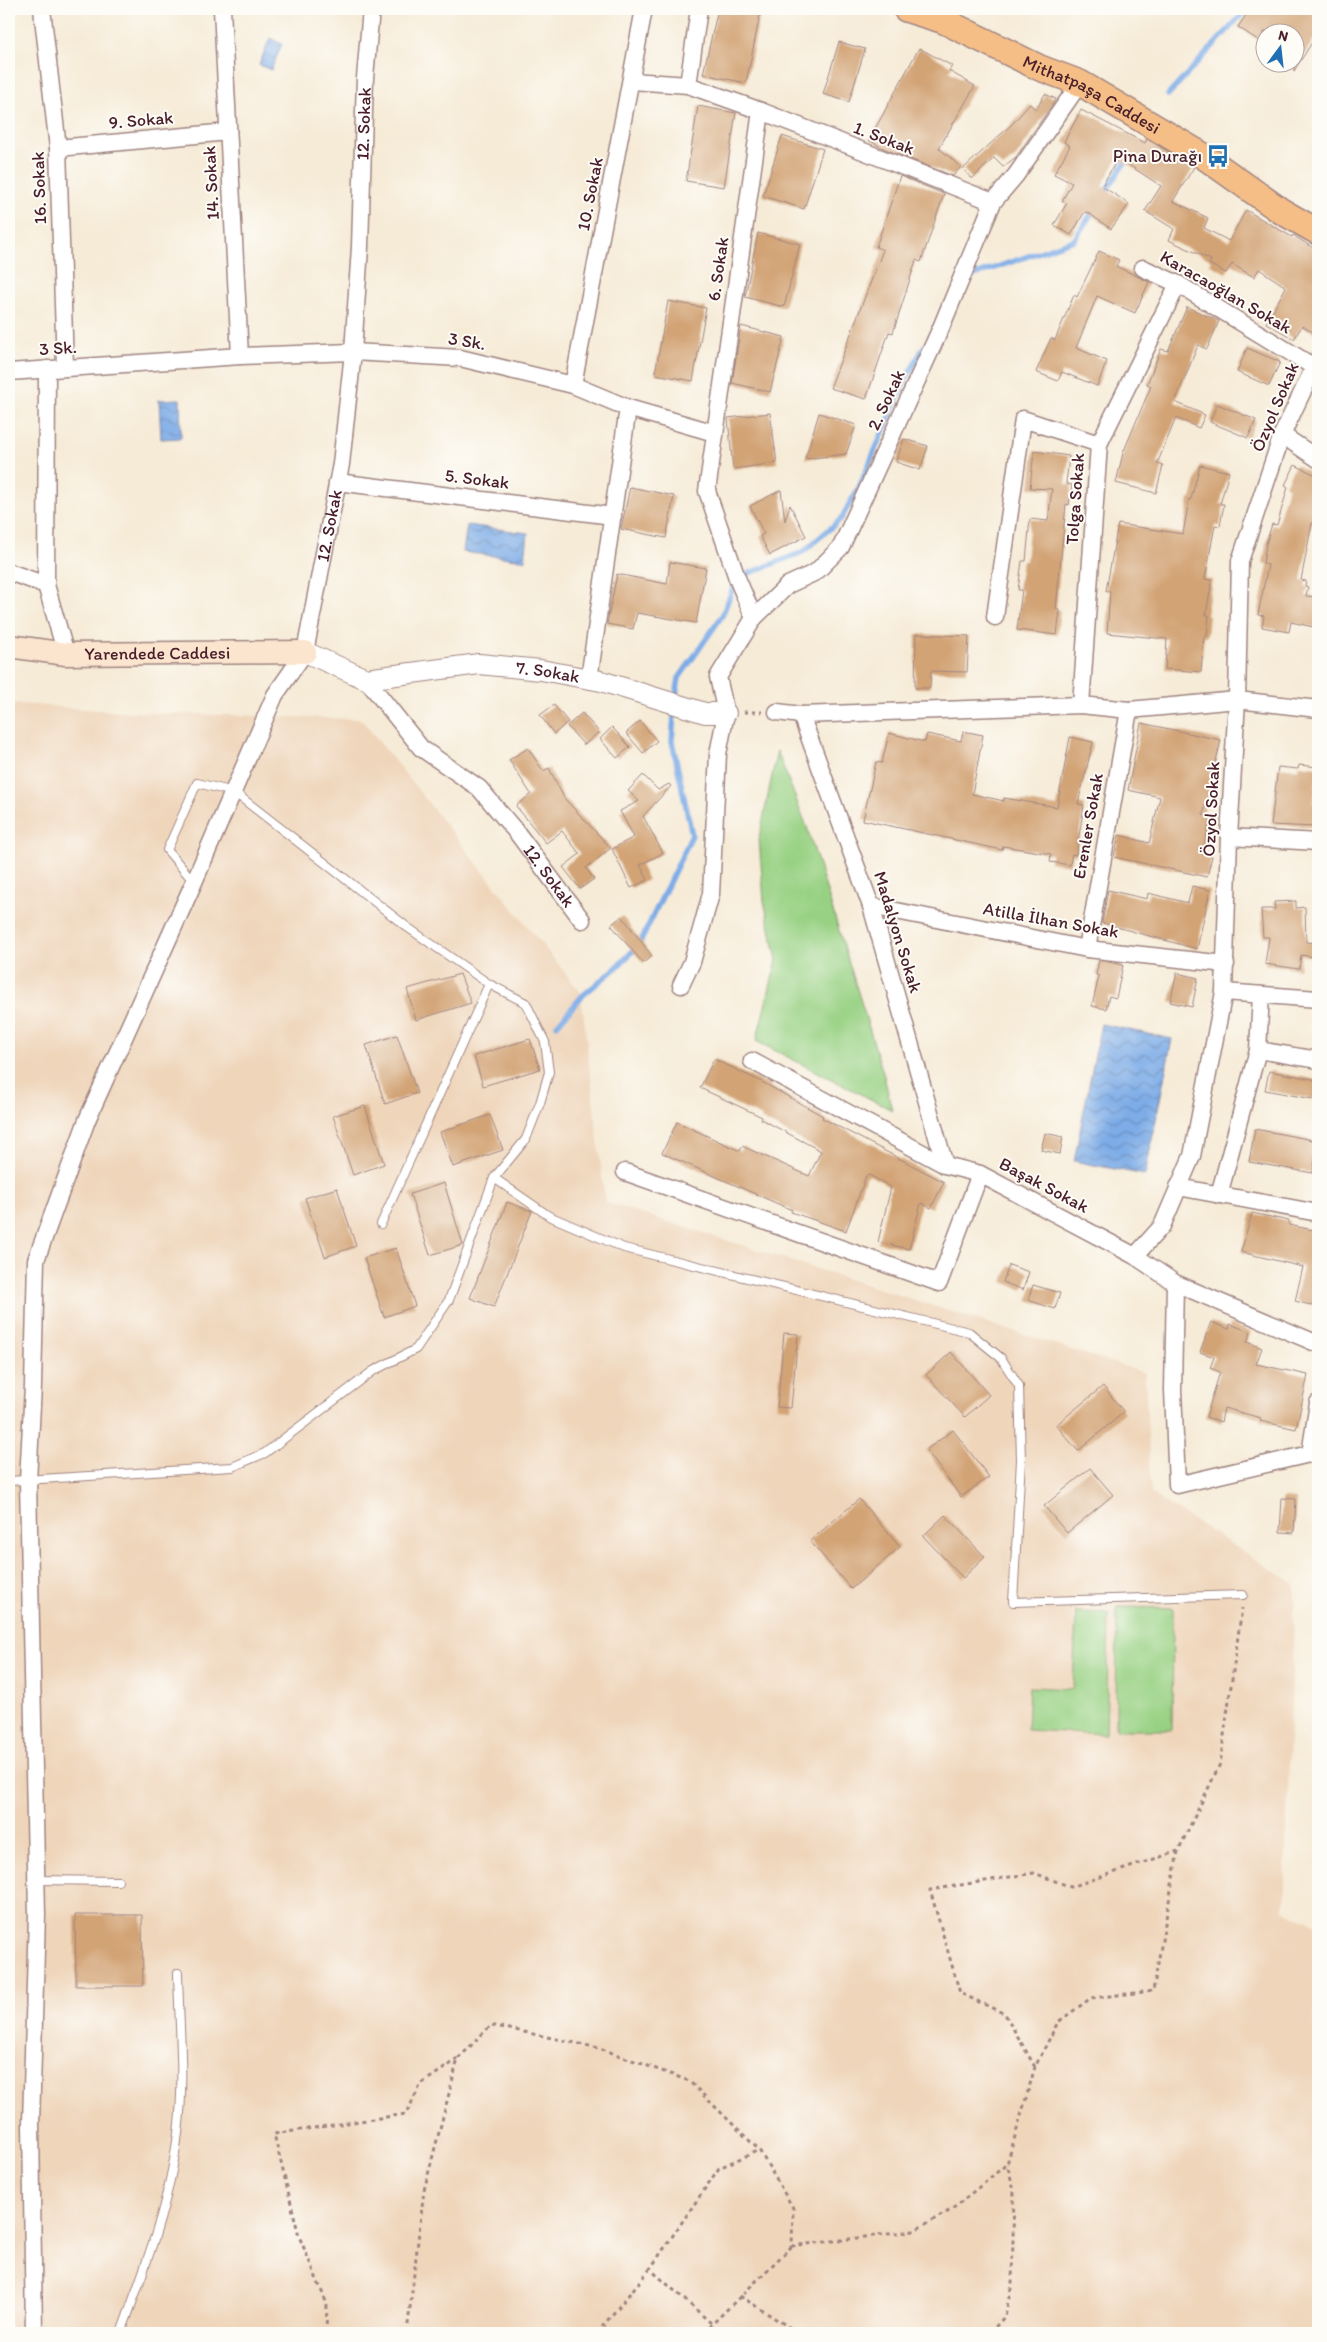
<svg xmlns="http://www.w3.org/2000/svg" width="1327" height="2342" viewBox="0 0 1327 2342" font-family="Itim,sans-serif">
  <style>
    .built { fill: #efd6bb }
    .park { fill: #98d183; stroke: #717857 }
    .water { fill: url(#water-waves); stroke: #646689 }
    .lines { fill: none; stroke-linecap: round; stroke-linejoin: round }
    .stream { stroke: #7dace7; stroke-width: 5.5 }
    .building { fill: #d2a374 }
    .service-casing { stroke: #a08581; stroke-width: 10 }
    .minor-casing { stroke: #a08581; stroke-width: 19 }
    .tertiary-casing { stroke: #a08581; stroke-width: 22 }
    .secondary-casing { stroke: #a08581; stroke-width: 25 }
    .primary-casing { stroke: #a08581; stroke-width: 28 }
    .path { stroke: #a08581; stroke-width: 3; stroke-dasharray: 4 4; stroke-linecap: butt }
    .service { stroke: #fff; stroke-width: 8 }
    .minor { stroke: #fff; stroke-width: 16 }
    .tertiary { stroke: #fff; stroke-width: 20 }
    .secondary { stroke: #fbe5cf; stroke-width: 22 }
    .primary { stroke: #f6be87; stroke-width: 25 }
    .labels { text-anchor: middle; stroke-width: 4; stroke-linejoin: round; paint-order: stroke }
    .street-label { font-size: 18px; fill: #4a1f2b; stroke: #fdfcf7 }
    .poi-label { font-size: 18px; fill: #4a1f2b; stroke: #fdfcf7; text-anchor: end }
  </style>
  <defs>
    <pattern id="water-waves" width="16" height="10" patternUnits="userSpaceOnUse" patternTransform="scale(1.25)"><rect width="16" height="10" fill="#7dace7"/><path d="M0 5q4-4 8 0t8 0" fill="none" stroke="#688bbb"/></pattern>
  </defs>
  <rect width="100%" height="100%" fill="#fdfcf7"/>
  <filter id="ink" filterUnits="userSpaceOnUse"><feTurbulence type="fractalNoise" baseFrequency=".02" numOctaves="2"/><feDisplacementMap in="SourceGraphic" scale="10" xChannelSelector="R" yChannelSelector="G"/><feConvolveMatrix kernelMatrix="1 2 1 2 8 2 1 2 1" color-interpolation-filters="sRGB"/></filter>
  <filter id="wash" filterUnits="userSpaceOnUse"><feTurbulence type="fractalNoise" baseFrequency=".0096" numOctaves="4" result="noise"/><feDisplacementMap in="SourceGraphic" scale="20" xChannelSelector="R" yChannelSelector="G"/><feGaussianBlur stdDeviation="1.12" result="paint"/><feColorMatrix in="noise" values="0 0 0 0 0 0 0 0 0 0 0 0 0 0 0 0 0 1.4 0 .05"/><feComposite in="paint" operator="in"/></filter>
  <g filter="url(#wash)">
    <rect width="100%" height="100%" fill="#f6ebd7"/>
    <path class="built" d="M9 703 122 712 361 719 581 993 605 1202 1145 1373 1151 1494 1295 1584 1284 1910 1318 1926V2333H9Z"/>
    <path class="park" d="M777 751 807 827 884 1076 892 1110 756 1041 777 960 764 901 759 839Z
      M1117 1607 1173 1608 1172 1730H1116Z
      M1076 1612 1109 1613 1106 1734 1027 1730 1029 1687 1073 1689Z"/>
    <path class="water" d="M270 38 282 44 271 70 259 65Z
      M180 399 181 438 161 439 159 400Z
      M467 525 528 533 525 560 463 552Z
      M1101 1024 1172 1039 1145 1175 1074 1161Z"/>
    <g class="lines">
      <path class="stream" d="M1168 95 1247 9
        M1104 194 1128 158
        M966 278 1074 240 1095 208
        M557 1025 582 996 616 968 639 945 692 835 672 741 675 702 679 678 722 616 737 578 803 552 841 519 859 487 906 379 924 347"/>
    </g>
    <g id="blocks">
      <path class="building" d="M718 9H734L760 15 746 83 703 74Z
        M1250 9H1318V33L1294 71V32H1264V44L1238 27Z
        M839 42 865 49 849 102 823 94Z
        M919 48 952 66 949 71 975 86 939 148 961 167 953 176 885 149 869 140Z
        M1045 94 1056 99 1016 157 1003 167 994 158 972 179 963 169 1012 124 1030 104 1036 110Z
        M698 106 736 113 724 187 686 181Z
        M1081 110 1145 143 1147 139 1194 167 1173 201 1208 218 1204 228 1229 241 1246 210 1292 237 1293 235 1318 251V335L1302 326 1294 339 1266 323 1286 287 1259 269 1254 277 1232 264 1226 273 1209 264 1211 260 1169 240 1174 229 1145 211 1161 186 1118 158 1102 186 1129 204 1111 229 1087 212 1084 213 1071 235 1054 225 1067 203 1062 201 1072 183 1054 174 1070 146 1064 142Z
        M782 136 823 149 804 209 763 196Z
        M900 176 944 194 921 262 916 260 893 333 889 332 866 399 830 388 883 250 876 247Z
        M758 233 800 244 784 307 745 297Z
        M1099 251 1119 260 1116 266 1149 282 1135 313 1097 296 1076 348 1107 361 1097 386 1062 372 1058 381 1036 372 1051 338 1055 340 1074 295 1077 297Z
        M668 301 706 308 693 381 655 374Z
        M1187 307 1219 321 1207 349 1198 345 1175 402 1205 415 1199 428 1176 418 1157 464 1163 465 1156 493 1116 483 1123 453 1151 386 1147 384 1161 349 1168 351Z
        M741 326 784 337 770 392 732 383Z
        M1247 348 1280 362 1269 386 1237 372Z
        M1217 404 1256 420 1248 438 1210 422Z
        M770 413 777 463 733 469 728 418Z
        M819 413 856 425 846 454 805 459Z
        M904 439 928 446 920 470 896 462Z
        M1034 451 1069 456 1066 484 1072 485 1069 505 1066 504 1056 609 1060 610 1057 635 1017 630 1022 590H1018L1022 561H1026L1030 519 1048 521 1052 489 1030 488Z
        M1200 465 1229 472 1220 504H1224L1220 526 1215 525 1205 579 1212 580 1206 615H1209L1207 636H1204L1201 672 1165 669 1167 639 1107 633 1110 591H1106L1118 524 1183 534 1189 499H1191Z
        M1295 465 1318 476V525L1312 523 1301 580 1306 581 1305 586 1308 587 1306 596 1318 597V628L1291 622 1289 632 1262 627 1264 616 1258 615 1268 565 1263 564 1266 544 1272 524 1277 525 1288 487 1285 485Z
        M630 487 674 496 666 538 621 529Z
        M781 490 785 521 790 505 806 536 770 555 760 536 764 534 750 506Z
        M670 562 706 568 696 623 637 613 633 629 607 624 617 574 667 584Z
        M916 634 969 636 967 672 931 671 930 688H915Z
        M554 705 568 722 554 734 540 715Z
        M582 713 599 732 584 745 567 726Z
        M640 721 657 741 643 753 626 733Z
        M1141 723 1221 740 1203 815 1211 817 1202 854 1212 856 1207 877 1114 857 1119 835 1149 843 1160 797 1128 790Z
        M612 727 630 747 617 758 600 739Z
        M963 731 983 735 972 794 1004 801V798L1057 807 1070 737 1093 742 1078 804 1084 805 1076 855 1072 854 1070 865 1050 862 1051 854 1003 846 1002 850 863 820 876 762 882 763 889 733 925 742 927 734 961 741Z
        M528 748 543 771 549 768 564 798 611 848 586 868 594 879 580 889 563 867 580 854 562 831 546 843 516 806 531 794 509 760Z
        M1299 765 1318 767 1314 803H1317L1316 827 1271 825 1278 767 1298 769Z
        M643 775 658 790 669 784 671 786 643 816 663 853 640 865 648 880 631 888 612 849 634 837 620 811 639 801 628 791Z
        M1192 886 1210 890 1197 949 1102 923 1108 890 1147 899 1148 893 1188 903Z
        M1296 901V908L1305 907 1306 942 1316 943 1314 957 1301 955 1299 969 1265 964 1269 937H1263L1261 909H1275L1274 902Z
        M622 916 652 956 643 963 611 925Z
        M1099 960 1123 965 1116 998 1109 996 1106 1009 1092 1006 1099 976 1096 975Z
        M1177 973 1198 978 1192 1007 1170 1002Z
        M460 974 471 1003 416 1020 407 989Z
        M397 1035 417 1093 385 1104 366 1045Z
        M530 1039 540 1069 483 1086 474 1056Z
        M714 1059 762 1082 823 1116 822 1118 944 1182 931 1208 921 1203 909 1249 878 1242 891 1187 869 1175 866 1176 846 1231 791 1212 792 1210 662 1153 677 1122 740 1151 742 1146 809 1176 821 1151 761 1119 762 1117 700 1088Z
        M1269 1071 1318 1080V1100L1265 1090Z
        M365 1106 384 1164 353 1175 333 1116Z
        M490 1115 503 1150 453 1167 440 1132Z
        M1255 1129 1318 1141 1313 1173 1249 1162Z
        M1045 1133 1063 1137 1060 1154 1041 1150Z
        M444 1183 463 1245 430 1255 410 1194Z
        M337 1188 356 1246 325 1257 305 1198Z
        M507 1202 532 1211 494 1307 470 1298Z
        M1252 1213 1289 1221V1225L1318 1231V1307L1295 1301 1303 1267 1241 1252Z
        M396 1248 415 1306 384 1317 364 1258Z
        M1009 1265 1029 1272 1023 1290 1003 1282Z
        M1033 1285 1060 1293 1055 1309 1028 1300Z
        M1211 1322 1229 1329 1230 1324 1251 1332 1247 1342 1262 1348 1256 1364 1308 1375 1296 1429 1260 1421 1261 1418 1224 1408 1221 1422 1206 1417 1220 1372 1210 1368 1214 1357 1200 1352Z
        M784 1333 798 1334 791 1408 777 1407Z
        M951 1352 989 1395 965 1417 926 1375Z
        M1103 1386 1124 1412 1078 1451 1056 1425Z
        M953 1430 989 1477 961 1497 926 1450Z
        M1090 1468 1113 1495 1067 1533 1044 1506Z
        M1282 1498 1296 1499 1294 1533 1280 1532Z
        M859 1499 900 1547 851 1589 810 1541Z
        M945 1515 985 1557 963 1578 923 1536Z
        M75 1915H142L143 1986H76Z"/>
    </g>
  </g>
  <g filter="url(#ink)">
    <use href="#blocks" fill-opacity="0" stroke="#a08581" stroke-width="1"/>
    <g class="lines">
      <defs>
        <path id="service" d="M194 882 167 850 197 783 234 792 407 927 489 984 526 1003 545 1042 549 1072 540 1103 526 1139 494 1178 549 1216 624 1248 969 1332 1001 1358 1019 1386 1021 1460 1013 1602 1243 1595
          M381 1224 489 984
          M9 1481 232 1467 265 1453 373 1371 416 1349 449 1300 494 1178
          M36 1880 118 1881
          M121 2333C145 2268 170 2202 178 2133 185 2080 179 2025 178 1973"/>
        <g id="minor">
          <path d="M42 9 58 148 65 367"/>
          <path d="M222 9 240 356"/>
          <path d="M699 9 688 85 761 111 993 202"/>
          <path d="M632 81 688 85"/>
          <path d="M58 148 228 132"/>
          <path d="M1143 268 1178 284 1314 367"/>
          <path d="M47 369 46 585 66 654"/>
          <path d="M9 372 240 356 353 352 460 358 573 385 628 408 715 433"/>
          <path d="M573 385 644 9"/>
          <path d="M1282 435 1318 459"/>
          <path d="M337 482 613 516"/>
          <path d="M9 572 46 585"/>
          <path d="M995 617 1023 419 1099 444"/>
          <path d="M754 618 737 578 707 491 761 111"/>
          <path id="s1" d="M366 679 421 748 479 788 518 834 582 920"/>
          <path d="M589 679 628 408"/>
          <path d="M1081 705 1099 444 1178 284"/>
          <path d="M777 712 801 715 1081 705 1129 710 1237 700 1318 709"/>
          <path d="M801 715 871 906 945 1165"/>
          <path d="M1229 837 1318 842"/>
          <path d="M871 906 1087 949 1226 964"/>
          <path d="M1087 949 1129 710"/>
          <path d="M681 985 692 962 711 894 718 754 726 713 718 677 754 618 788 585 816 572 841 547 940 330 993 202 1016 175 1080 83"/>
          <path d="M1224 992 1318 999"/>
          <path d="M1258 1050 1318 1060"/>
          <path d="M752 1061 945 1165 980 1174 1135 1256 1175 1283 1318 1344"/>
          <path d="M625 1172 939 1283 980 1174"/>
          <path d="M1178 1187 1318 1213"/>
          <path d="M1219 1195 1258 1050 1261 995"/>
          <path d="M1135 1256 1162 1226 1192 1156 1224 992 1229 837 1237 700 1240 561 1282 435 1318 359"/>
          <path d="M1175 1283 1173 1390 1177 1485 1318 1452"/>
          <path d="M1310 1454 1318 1403"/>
          <path id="s2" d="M34 2333 31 2124 37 1914 28 1481 33 1386 36 1260 87 1120 194 882 275 695 305 652 341 464 353 352 360 247 365 78 371 9"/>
        </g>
        <g id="tertiary">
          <path id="s3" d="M305 652 366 679 479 664 541 670 601 681 705 713H726"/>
        </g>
        <g id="secondary">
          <path id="s4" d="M9 646 66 654 305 652"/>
        </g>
        <g id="primary">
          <path id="s5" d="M906 9 942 20 1040 68 1080 83 1202 155 1281 211 1318 232"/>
        </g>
      </defs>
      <use href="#service" class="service-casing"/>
      <use href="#minor" class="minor-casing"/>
      <use href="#tertiary" class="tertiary-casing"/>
      <use href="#secondary" class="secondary-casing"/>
      <use href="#primary" class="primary-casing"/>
      <path class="path" d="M744 712H762
        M1178 1851 1153 1991 1091 1998 1058 2022 1035 2067 1005 2014 960 1993 930 1890 1034 1873 1071 1887 1178 1851 1220 1764 1242 1608
        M740 2296 798 2333
        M711 2323 650 2269 719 2168 759 2150
        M326 2333 327 2304 299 2236 274 2134 406 2114 421 2084 458 2059
        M407 2333 424 2190 458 2059 491 2025 599 2048 689 2081 759 2150 793 2208 792 2246 913 2231 951 2210 1007 2164 1035 2067
        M597 2333 650 2269
        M703 2333 792 2246
        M990 2333 1005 2316 1012 2284 1014 2190 1007 2164"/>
      <use href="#service" class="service"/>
      <use href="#minor" class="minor"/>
      <use href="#tertiary" class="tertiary"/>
      <use href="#secondary" class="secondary"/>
      <use href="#primary" class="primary"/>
    </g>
  </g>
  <defs>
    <symbol id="bus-bare" viewBox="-9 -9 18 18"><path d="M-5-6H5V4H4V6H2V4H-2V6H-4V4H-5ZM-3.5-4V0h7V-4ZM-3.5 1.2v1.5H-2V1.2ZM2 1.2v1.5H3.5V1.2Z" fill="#1f6fb2" stroke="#fdfcf7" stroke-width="2.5" paint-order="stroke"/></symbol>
  </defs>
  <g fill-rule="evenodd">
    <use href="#bus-bare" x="1202" y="140" width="32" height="32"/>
  </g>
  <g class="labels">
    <g class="street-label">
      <text dy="6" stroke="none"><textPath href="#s5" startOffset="205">Mithatpaşa Caddesi</textPath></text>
      <text transform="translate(141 120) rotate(-5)" y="6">9. Sokak</text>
      <text dy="6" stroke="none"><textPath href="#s2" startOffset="2272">12. Sokak</textPath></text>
      <text transform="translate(884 138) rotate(21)" y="6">1. Sokak</text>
      <text transform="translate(211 183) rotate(-93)" y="6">14. Sokak</text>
      <text transform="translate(39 188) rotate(-92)" y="6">16. Sokak</text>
      <text transform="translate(590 194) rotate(-79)" y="6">10. Sokak</text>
      <text transform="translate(718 269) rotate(-82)" y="6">6. Sokak</text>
      <text transform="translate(1226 292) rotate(30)" y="6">Karacaoğlan Sokak</text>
      <text transform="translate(467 341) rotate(9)" y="6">3 Sk.</text>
      <text transform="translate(58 348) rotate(-4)" y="6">3 Sk.</text>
      <text transform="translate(886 400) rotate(-65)" y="6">2. Sokak</text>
      <text transform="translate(1275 407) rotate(-67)" y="6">Özyol Sokak</text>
      <text transform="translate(477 479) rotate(7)" y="6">5. Sokak</text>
      <text transform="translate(1075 499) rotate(-86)" y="6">Tolga Sokak</text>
      <text dy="6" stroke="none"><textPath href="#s2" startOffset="1868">12. Sokak</textPath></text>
      <text dy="6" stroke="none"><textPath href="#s4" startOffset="149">Yarendede Caddesi</textPath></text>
      <text dy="6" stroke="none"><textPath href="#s3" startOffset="250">7. Sokak</textPath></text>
      <text transform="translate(1211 809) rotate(-87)" y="6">Özyol Sokak</text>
      <text transform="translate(1088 826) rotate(-80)" y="6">Erenler Sokak</text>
      <text dy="6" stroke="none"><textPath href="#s1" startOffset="271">12. Sokak</textPath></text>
      <text transform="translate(1051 920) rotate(10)" y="6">Atilla İlhan Sokak</text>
      <text transform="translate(898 932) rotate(73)" y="6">Madalyon Sokak</text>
      <text transform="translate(1044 1185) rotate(28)" y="6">Başak Sokak</text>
    </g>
    <g class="poi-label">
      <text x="1202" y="162">Pina Durağı</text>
    </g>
  </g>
  <rect width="1327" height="2342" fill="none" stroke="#fdfcf7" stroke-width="30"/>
  <g transform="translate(1280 48) rotate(15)"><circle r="24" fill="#fdfcf7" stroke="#b5a4a5"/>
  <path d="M0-4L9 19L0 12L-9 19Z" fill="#1f6fb2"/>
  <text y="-8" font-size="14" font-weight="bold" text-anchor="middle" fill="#4a1f2b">N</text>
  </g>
</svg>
